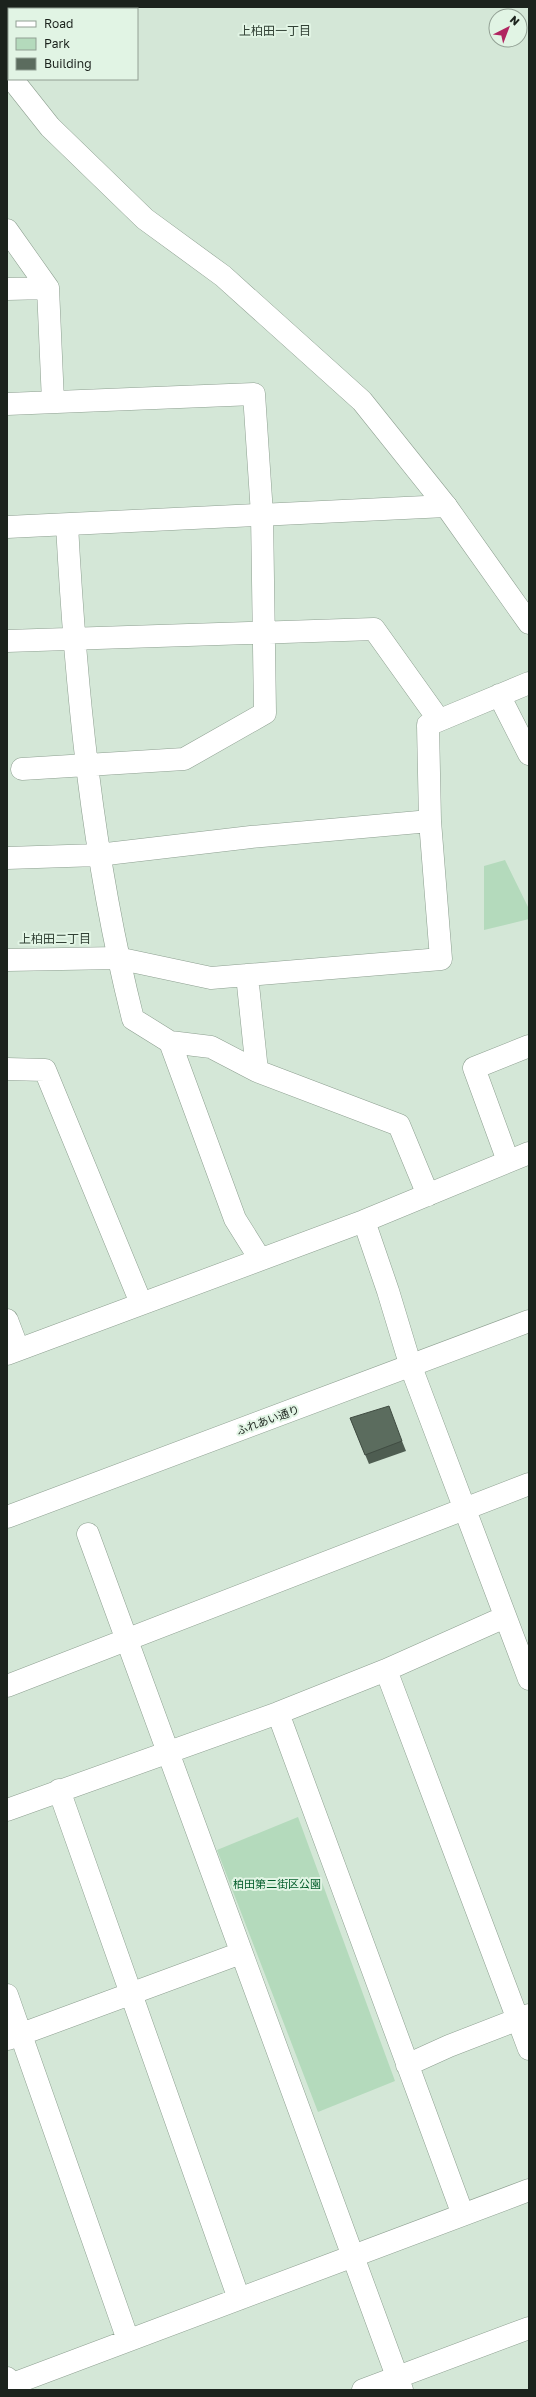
<svg xmlns="http://www.w3.org/2000/svg" width="536" height="2397" viewBox="0 0 536 2397" font-family="'Golos Text','Noto Sans JP',sans-serif">
  <style>
    .green { fill: #b4dabc }
    .lines { fill: none; stroke-linecap: round; stroke-linejoin: round }
    .street-casing { stroke: #8d9f90; stroke-width: 23 }
    .secondary-casing { stroke: #8d9f90; stroke-width: 23 }
    .street { stroke: #fff; stroke-width: 22 }
    .secondary { stroke: #fff; stroke-width: 22 }
    .wall { fill: #4e5d51 }
    .building { fill: #5b6c5e; stroke: #404c42 }
    .labels { text-anchor: middle; stroke-width: 4; stroke-linejoin: round; paint-order: stroke }
    .street-label { font-size: 11px; fill: #1c231d; stroke: #e1f4e4 }
    .park-label { font-size: 11px; fill: #005c29; stroke: #e1f4e4 }
    .neighbourhood-label { font-size: 12px; fill: #314034; stroke: #e1f4e4 }
  </style>
  <rect width="100%" height="100%" fill="#d4e7d7"/>
  <path class="green" d="M505 860 529 909V919L484 930V866Z
    M298 1817 395 2081 318 2112 217 1850Z"/>
  <g class="lines">
    <defs>
      <path id="street" d="M12 79 50 127 145 219 223 276 362 401 446 506 529 623
        M7 230 48 288 53 402
        M7 289 48 288
        M7 404 254 394 262 514 265 713 184 759 22 769
        M67 525C76 691 92 857 133 1019L170 1042 235 1219 260 1259
        M7 641 374 629 439 720
        M499 695 529 754
        M7 858 98 855 251 837 430 821 428 725 529 683
        M7 960 117 958 211 978 441 959 430 821
        M247 975 257 1071
        M170 1042 211 1047 257 1071 399 1125 428 1195
        M7 1069 45 1070 141 1303
        M508 1161 474 1068 529 1046
        M364 1221 388 1291 411 1367 529 1679
        M7 1320 18 1349
        M7 1354 364 1221 529 1153
        M88 1534 402 2390
        M386 1670 529 2049
        M7 1686 529 1484
        M278 1713 463 2215
        M59 1790 239 2299
        M7 1810 278 1713 386 1670 505 1617
        M7 1995 128 2340
        M8 2039 241 1953
        M407 2065 449 2046 529 2015
        M10 2385 529 2190"/>
      <path id="secondary" d="M7 527 446 506
        M7 1517 529 1321
        M7 2378 11 2390
        M363 2390 529 2328"/>
    </defs>
    <use href="#street" class="street-casing"/>
    <use href="#secondary" class="secondary-casing"/>
    <use href="#street" class="street"/>
    <use href="#secondary" class="secondary"/>
  </g>
  <path class="wall" d="M350 1418 402 1441 406 1451 369 1464Z"/>
  <path class="building" d="M389 1406 402 1441 365 1455 350 1418Z"/>
  <g class="labels">
    <g class="street-label">
      <text transform="translate(268 1420) rotate(-20)" y="4">ふれあい通り</text>
    </g>
    <g class="park-label">
      <text x="277" y="1888">柏田第二街区公園</text>
    </g>
    <g class="neighbourhood-label">
      <text x="275" y="35">上柏田一丁目</text>
      <text x="55" y="943">上柏田二丁目</text>
    </g>
  </g>
  <rect width="536" height="2397" fill="none" stroke="#1c231d" stroke-width="16"/>
  <rect x="8" y="8" width="130" height="72" fill="#e1f4e4" stroke="#92a094"/>
  <rect x="16" y="21" width="20" height="6" fill="#ffffff" stroke="#92a094"/>
  <text x="44" y="28" font-size="12" fill="#1c231d">Road</text>
  <rect x="16" y="38" width="20" height="12" fill="#b4dabc" stroke="#92a094"/>
  <text x="44" y="48" font-size="12" fill="#1c231d">Park</text>
  <rect x="16" y="58" width="20" height="12" fill="#5b6c5e" stroke="#92a094"/>
  <text x="44" y="68" font-size="12" fill="#1c231d">Building</text>
  <g transform="translate(508 28) rotate(42)"><circle r="19" fill="#e1f4e4" stroke="#92a094"/>
  <path d="M0-3L7 15L0 10L-7 15Z" fill="#b12560"/>
  <text y="-6" font-size="11" font-weight="bold" text-anchor="middle" fill="#1c231d">N</text>
  </g>
</svg>
